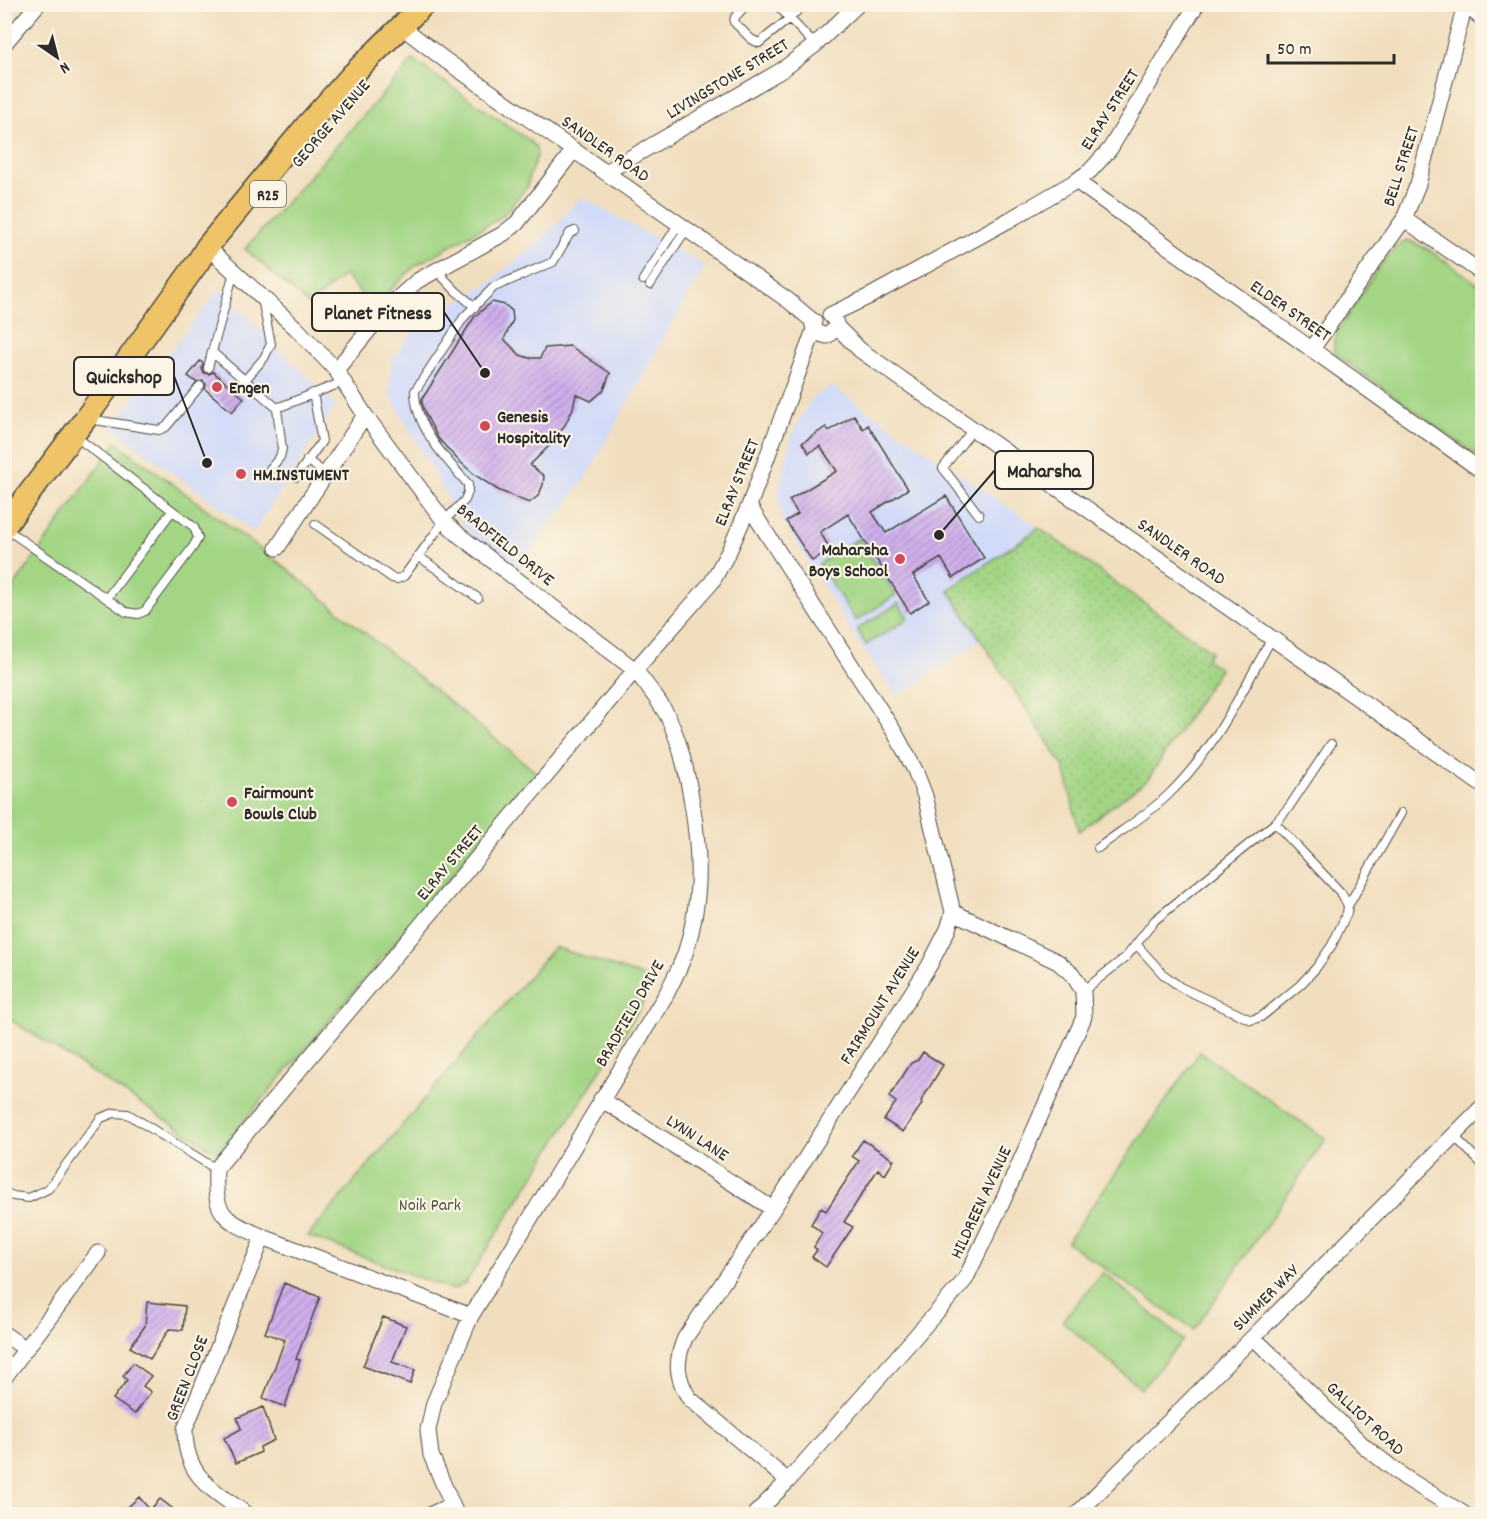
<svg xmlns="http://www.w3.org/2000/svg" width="1487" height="1519" viewBox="0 0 1487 1519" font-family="Dekko,sans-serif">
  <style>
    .built { fill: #d0daf9 }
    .grass { fill: url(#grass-dots); stroke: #678058; stroke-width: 1.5 }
    .park { fill: #a3d585; stroke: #678058; stroke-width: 1.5 }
    .building { fill: url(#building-hatch) }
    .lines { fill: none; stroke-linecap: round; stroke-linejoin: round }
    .lane-casing { stroke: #494641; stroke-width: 10 }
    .street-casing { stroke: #494641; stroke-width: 17 }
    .primary-casing { stroke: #494641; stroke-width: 25 }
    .lane { stroke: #fff; stroke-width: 8 }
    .street { stroke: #fff; stroke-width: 15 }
    .primary { stroke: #efc469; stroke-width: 22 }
    .poi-dot { fill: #d1495b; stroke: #fcf5e5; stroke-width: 2 }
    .labels { text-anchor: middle; stroke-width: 4.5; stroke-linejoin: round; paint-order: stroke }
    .shield { fill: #fcf5e5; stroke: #6a6863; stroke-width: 1.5 }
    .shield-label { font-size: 16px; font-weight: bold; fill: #2b2b2b }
    .street-label { font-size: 18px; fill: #2b2b2b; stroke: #fcf5e5 }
    .poi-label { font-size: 18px; font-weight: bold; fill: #2b2b2b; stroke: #fcf5e5; text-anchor: start }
    .park-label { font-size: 18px; fill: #495642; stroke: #fcf5e5 }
    .leader { fill: none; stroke: #2b2b2b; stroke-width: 2 }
    .callout-dot { fill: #2b2b2b; stroke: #fcf5e5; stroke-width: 2 }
    .callout { fill: #fcf5e5; stroke: #2b2b2b; stroke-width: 2 }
    .callout-label { font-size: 20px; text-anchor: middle; font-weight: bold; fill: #2b2b2b }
  </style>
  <defs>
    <pattern id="grass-dots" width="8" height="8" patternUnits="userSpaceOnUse" patternTransform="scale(1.5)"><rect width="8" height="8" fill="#a3d585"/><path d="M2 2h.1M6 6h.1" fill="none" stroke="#8cb773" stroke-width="1.8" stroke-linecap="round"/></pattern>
    <pattern id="building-hatch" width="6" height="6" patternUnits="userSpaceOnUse" patternTransform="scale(1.5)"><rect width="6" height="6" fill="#d0b0ed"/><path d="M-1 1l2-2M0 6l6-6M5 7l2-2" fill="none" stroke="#a98fc0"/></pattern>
  </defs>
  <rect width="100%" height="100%" fill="#fcf5e5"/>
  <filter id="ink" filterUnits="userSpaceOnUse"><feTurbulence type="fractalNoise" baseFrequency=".0167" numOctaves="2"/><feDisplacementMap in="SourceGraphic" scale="12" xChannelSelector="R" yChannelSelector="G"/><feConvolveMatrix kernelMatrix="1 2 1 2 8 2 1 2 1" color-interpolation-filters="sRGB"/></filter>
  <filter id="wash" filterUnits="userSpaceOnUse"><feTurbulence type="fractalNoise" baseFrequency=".008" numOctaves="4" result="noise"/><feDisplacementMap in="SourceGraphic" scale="24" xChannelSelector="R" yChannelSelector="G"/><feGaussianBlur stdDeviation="1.35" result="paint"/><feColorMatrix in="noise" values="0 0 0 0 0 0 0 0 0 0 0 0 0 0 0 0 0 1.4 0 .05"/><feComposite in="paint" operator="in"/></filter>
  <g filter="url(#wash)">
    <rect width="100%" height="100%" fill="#f1debe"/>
    <path class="built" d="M581 197 705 266 584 480 518 570 470 538 389 393 392 359 416 328 489 283 548 233Z
      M220 288 336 406 254 532 111 428Z
      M832 386 1039 528 948 590 981 640 897 696 860 645 782 520 778 495 793 432 812 398Z"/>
    <path class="grass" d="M1039 528 1211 651 1206 659 1220 669 1148 779 1079 831 1064 767 948 590Z"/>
    <path class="park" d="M413 60 530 141 536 148 537 156 530 174 527 187 503 216 415 266 379 301 370 303 344 275 309 305 245 249Z
      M1408 240 1429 250 1482 287V459L1334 353V341L1338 331C1354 307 1383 251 1408 240Z
      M116 442 282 565 538 774 217 1153 5 1016V599Z
      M859 538 896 595 856 621 819 564Z
      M899 603 908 619 866 645 857 629Z
      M554 947 651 979 640 1008 465 1284 452 1290 308 1236Z
      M1200 1052 1326 1139 1194 1330 1067 1242Z
      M1103 1272 1183 1340 1141 1389 1062 1321Z"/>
    <g id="blocks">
      <path class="building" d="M492 302 505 305 512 311 513 320 504 339 520 355 529 358H540L545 348 570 346 610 373 604 390 591 401 576 394 573 408 565 425 554 441 530 465 544 476 543 485 538 496 529 503 498 490 475 475 457 459 438 438 426 415 422 403V399L475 316Z
        M200 361 203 363 202 369 204 373 209 374 213 372 244 398 232 412 205 389 206 384 203 381 196 382 188 376Z
        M854 415 863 429 868 425 908 489 872 512 886 533 946 496 984 558 953 578 941 558 913 575 929 601 910 613 848 514 820 532 830 549 812 561 786 521 798 514 789 500 837 471 820 446 809 453 802 443 826 427 829 431Z
        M923 1052 943 1065 921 1101 922 1104 903 1132 884 1120 896 1102 889 1097 911 1063 918 1060Z
        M863 1140 894 1160 885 1175 878 1169 844 1222 853 1227 826 1267 812 1257 817 1250 814 1247 822 1233 811 1224 821 1208 826 1211 859 1161 852 1156Z
        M284 1283 320 1297 296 1359 300 1360 285 1407 263 1398 285 1340 265 1333Z
        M147 1302 185 1306 183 1330 169 1329 150 1359 130 1347 145 1326Z
        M383 1317 406 1326 392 1362 415 1370 410 1384 363 1366Z
        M133 1363 151 1376 143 1386 151 1392 135 1414 113 1399 127 1380 123 1376Z
        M263 1407 274 1440 260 1447 261 1452 236 1463 224 1438 241 1429 237 1418Z
        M139 1497 150 1510 160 1499 181 1515H119Z"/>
    </g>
  </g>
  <g filter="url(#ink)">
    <use href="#blocks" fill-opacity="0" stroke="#494641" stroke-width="1.5"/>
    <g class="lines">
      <defs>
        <path id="lane" d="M747 4 735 17 734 22 751 39 759 43 790 18 804 4
          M776 4 815 45
          M436 270 456 291 475 307
          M234 272 212 352 277 408 343 382
          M643 280 679 223
          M650 285 687 228
          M208 368 212 352
          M245 380 264 358 271 344 262 299
          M88 419 159 430 166 427 200 386
          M973 429 943 468 979 515
          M307 460 326 474
          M270 469 280 457 282 449 277 408
          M296 477 322 441 313 393
          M315 524 392 578 397 579 404 576 444 521 465 500 468 492V484C445 458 415 427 415 391L464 317 494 287 553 262 570 233 575 231
          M6 529 126 612 138 614 145 611 193 547 198 538 194 527 75 436
          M418 556 478 598
          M107 598 172 511
          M1098 848C1121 831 1147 815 1168 795 1214 751 1241 693 1272 638
          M1348 906 1401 813
          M1136 944 1163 974 1180 987 1251 1020 1261 1017 1266 1013 1300 985 1316 968 1332 945 1347 913 1348 906 1342 894 1275 823
          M1083 991 1126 957 1155 920 1275 823 1289 807 1331 744
          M1454 1136 1482 1164
          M4 1192 13 1196 29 1198 48 1189 101 1118 114 1113 128 1114 216 1169"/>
        <path id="street" d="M1464 4 1482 18
          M402 27 445 60 789 301 814 322
          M4 44 38 4
          M606 172 782 70 815 45 858 4
          M1076 181 1482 471
          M1404 219 1482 273
          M207 247 296 328 336 370 365 415 444 521 460 536 635 670C646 684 658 699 667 715 688 756 700 838 698 884 697 905 693 927 687 947 683 963 674 978 667 993L471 1316 434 1403 428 1430 431 1455 456 1514
          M830 315 870 296 1009 220 1076 181 1090 171 1110 149 1197 4
          M814 321 813 326 817 333 827 336 835 329 836 323 833 318
          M836 326 860 350 1482 785
          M1312 349 1404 219 1418 184 1465 5
          M336 370 387 308 417 281 503 234 517 223 574 150
          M749 506 895 733 915 770 925 796 953 912 948 929 929 966 773 1209 685 1338C675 1361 676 1377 689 1398L788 1481
          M277 548 365 415
          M601 1099 773 1209
          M471 1316 263 1237C223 1219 214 1216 216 1169L635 670 712 582 729 551 749 506 814 330
          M4 1334 26 1349
          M1253 1337 1365 1447 1404 1477 1464 1514
          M4 1378 98 1253
          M246 1514C211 1488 185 1477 185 1429L263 1237
          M432 1514 451 1505
          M755 1514 788 1481 965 1280 1002 1203 1084 1017 1083 991 1073 975 1058 962 953 912
          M1077 1514 1482 1107"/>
        <path id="primary" d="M4 527 86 418 198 262 207 247 308 124 352 75 424 4"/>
      </defs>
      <use href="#lane" class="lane-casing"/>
      <use href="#street" class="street-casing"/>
      <use href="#primary" class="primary-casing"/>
      <use href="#lane" class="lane"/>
      <use href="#street" class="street"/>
      <use href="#primary" class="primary"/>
    </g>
  </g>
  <g class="poi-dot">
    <circle cx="217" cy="387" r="6"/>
    <circle cx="485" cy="426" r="6"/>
    <circle cx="241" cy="474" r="6"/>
    <circle cx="900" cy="559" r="6"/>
    <circle cx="232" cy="802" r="6"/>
  </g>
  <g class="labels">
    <rect class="shield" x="250" y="181" width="36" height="26" rx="4.5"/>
    <g class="shield-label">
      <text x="268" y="200">R25</text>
    </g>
    <g class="street-label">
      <text transform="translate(727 78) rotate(-31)" y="6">LIVINGSTONE STREET</text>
      <text transform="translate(1109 109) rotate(-57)" y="6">ELRAY STREET</text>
      <text transform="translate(330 123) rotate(-49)" y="6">GEORGE AVENUE</text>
      <text transform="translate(606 148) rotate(35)" y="6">SANDLER ROAD</text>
      <text transform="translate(1400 166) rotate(-72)" y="6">BELL STREET</text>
      <text transform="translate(1291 310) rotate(35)" y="6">ELDER STREET</text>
      <text transform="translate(736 482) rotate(-68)" y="6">ELRAY STREET</text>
      <text transform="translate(506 544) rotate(39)" y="6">BRADFIELD DRIVE</text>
      <text transform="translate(1182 551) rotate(35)" y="6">SANDLER ROAD</text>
      <text transform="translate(449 862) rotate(-50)" y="6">ELRAY STREET</text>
      <text transform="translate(879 1005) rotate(-58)" y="6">FAIRMOUNT AVENUE</text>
      <text transform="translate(629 1013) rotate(-60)" y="6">BRADFIELD DRIVE</text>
      <text transform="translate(698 1137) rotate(33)" y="6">LYNN LANE</text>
      <text transform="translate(980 1202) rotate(-65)" y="6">HILDREEN AVENUE</text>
      <text transform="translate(1265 1297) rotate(-45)" y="6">SUMMER WAY</text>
      <text transform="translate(186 1378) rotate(-69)" y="6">GREEN CLOSE</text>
      <text transform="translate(1366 1418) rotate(43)" y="6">GALLIOT ROAD</text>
    </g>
    <g class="poi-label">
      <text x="229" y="393">Engen</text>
      <text x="497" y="422">Genesis<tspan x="497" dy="21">Hospitality</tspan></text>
      <text x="253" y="480">HM.INSTUMENT</text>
      <text x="888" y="555" text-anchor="end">Maharsha<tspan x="888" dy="21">Boys School</tspan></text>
      <text x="244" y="798">Fairmount<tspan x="244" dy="21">Bowls Club</tspan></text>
    </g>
    <g class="park-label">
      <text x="430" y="1210">Noik Park</text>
    </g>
  </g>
  <path class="leader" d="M485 373L444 312M207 463L174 376M939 535L995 470"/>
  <g class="callout-dot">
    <circle cx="485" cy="373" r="6"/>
    <circle cx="207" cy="463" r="6"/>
    <circle cx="939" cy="535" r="6"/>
  </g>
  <g class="callout">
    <rect x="312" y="293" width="132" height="38" rx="6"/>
    <rect x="74" y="357" width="100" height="38" rx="6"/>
    <rect x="995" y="451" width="98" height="38" rx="6"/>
  </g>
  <g class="callout-label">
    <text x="378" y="319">Planet Fitness</text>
    <text x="124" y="383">Quickshop</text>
    <text x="1044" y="477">Maharsha</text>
  </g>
  <rect width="1487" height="1519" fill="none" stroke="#fcf5e5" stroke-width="24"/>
  <g transform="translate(57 57) rotate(145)" stroke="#fcf5e5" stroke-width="4.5" paint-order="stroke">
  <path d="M0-4.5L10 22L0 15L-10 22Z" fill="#2b2b2b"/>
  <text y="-9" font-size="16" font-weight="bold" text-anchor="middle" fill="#2b2b2b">N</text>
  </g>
  <path d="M1268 54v9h126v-9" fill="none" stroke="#2b2b2b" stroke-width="3"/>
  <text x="1277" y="54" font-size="18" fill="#2b2b2b" stroke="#fcf5e5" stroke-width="4.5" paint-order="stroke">50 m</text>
</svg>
